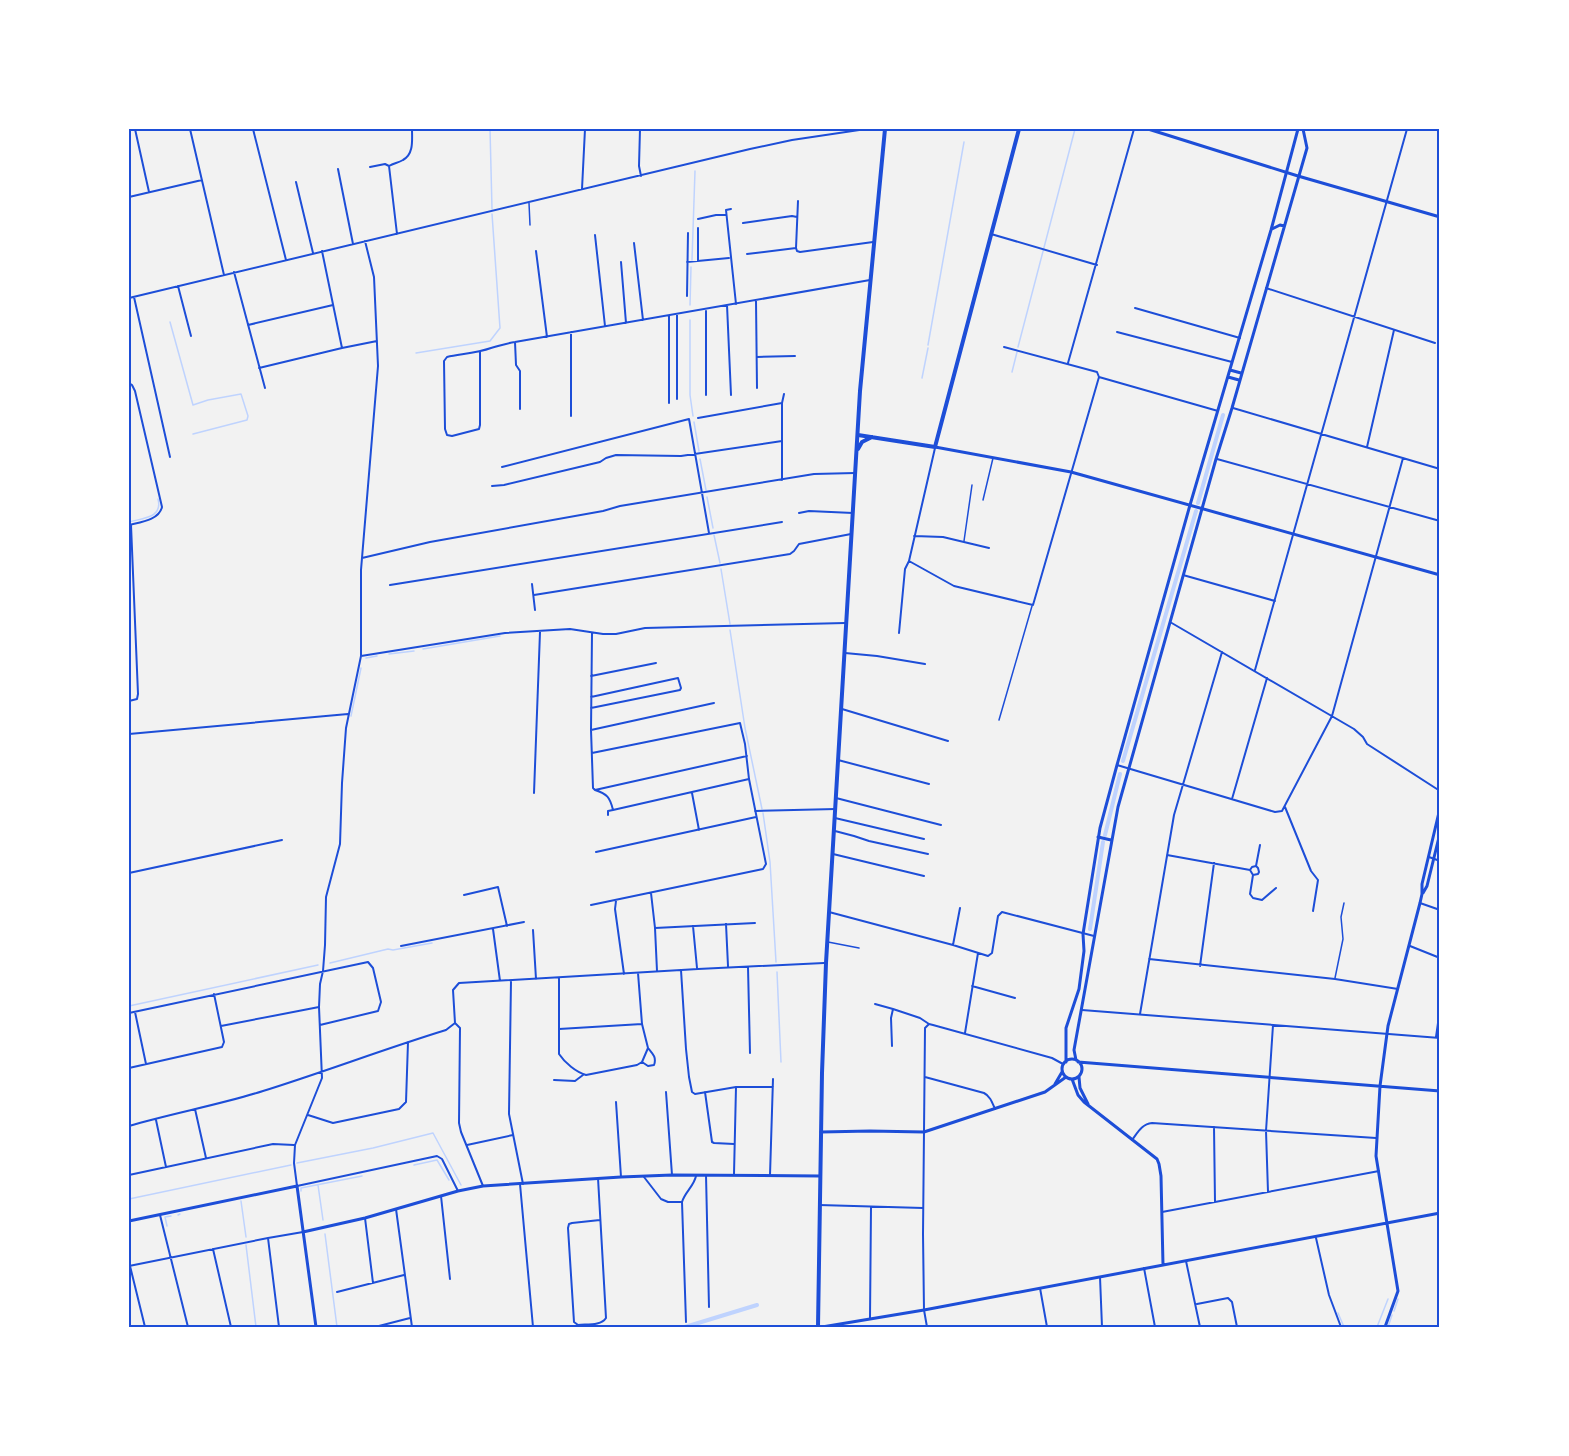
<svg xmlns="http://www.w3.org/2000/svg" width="1569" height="1456" viewBox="0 0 1569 1456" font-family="Inter,sans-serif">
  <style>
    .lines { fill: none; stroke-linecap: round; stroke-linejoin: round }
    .stream { stroke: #bfd3fe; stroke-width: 1.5 }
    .canal { stroke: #bfd3fe; stroke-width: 4 }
    .service { stroke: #1d4ed8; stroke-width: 1.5 }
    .pedestrian { stroke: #1d4ed8; stroke-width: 1.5 }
    .minor { stroke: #1d4ed8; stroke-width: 2 }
    .tertiary { stroke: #1d4ed8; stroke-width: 3 }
    .secondary { stroke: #1d4ed8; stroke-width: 3 }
    .primary { stroke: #1d4ed8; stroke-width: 4 }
    .neatline { fill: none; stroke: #1d4ed8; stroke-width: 2 }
  </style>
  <rect width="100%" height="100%" fill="#f2f2f2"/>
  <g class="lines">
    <path class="stream" d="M490 129 492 209
      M692 260 695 171
      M690 305 691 267
      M690 320V395L693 416
      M170 322 193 405 208 400 241 394 248 416 247 420 193 434
      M928 345 964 142
      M1018 347 1075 129
      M416 353 490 341 500 328 492 214
      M1012 372 1017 352
      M922 378 928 348
      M694 422 699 451
      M700 459 706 490
      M707 497 713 528
      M129 522C143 518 163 518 158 499
      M714 535 720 563
      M721 569 730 624
      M730 630 745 728 762 809
      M423 649 500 636
      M389 654 414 651
      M366 658 377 656
      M351 716 361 668
      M763 813 770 862 776 962
      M330 963 388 949 393 950 432 943
      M777 972 781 1062
      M129 1006 318 965
      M297 1163 373 1148 433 1133 461 1185
      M414 1165 437 1160 449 1180
      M318 1185 323 1220
      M301 1191V1188L362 1176
      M129 1199 291 1165
      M241 1201 246 1237
      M178 1215 180 1214
      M167 1226 165 1217 171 1216
      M325 1234 337 1327
      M246 1245 256 1327
      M1394 1311 1398 1299
      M1338 1313 1344 1327
      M1377 1327 1388 1299
      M1388 1327 1392 1315"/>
    <path class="canal" d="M1198 503 1223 415
      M1123 761 1196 511
      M1105 835 1120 774
      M1090 929 1103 842
      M685 1327 757 1305"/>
    <path class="service" d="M529 203 530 225
      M964 541 972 485
      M999 720 1032 606
      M828 942 859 948
      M1335 978 1343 939 1341 917 1344 903"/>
    <path class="pedestrian" d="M983 500 993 458"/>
    <path class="minor" d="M135 129 149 192
      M190 129 224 275
      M253 129 286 260
      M640 129 639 166 641 176
      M370 167 385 164 389 166
      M338 169 353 244
      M296 182 313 253
      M582 189 585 129
      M129 197 202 180
      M731 209 726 210 736 304
      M698 219 716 215H725
      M743 223 792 216 797 217
      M698 228V261
      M397 234 389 166C394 163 398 163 403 160 414 154 412 140 412 129
      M991 234 1097 265
      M595 235 605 326
      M365 241 374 277 378 366 361 570V656L346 728 342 783 340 844 326 897 325 945 323 971 320 984 319 1007 322 1078 295 1145 294 1163 297 1186 437 1156 442 1159 458 1191
      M634 243 643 320
      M796 248 798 201
      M322 251 342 348
      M536 251 547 337
      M747 254 796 248 797 251 800 252 873 242
      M621 262 626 323
      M687 262 729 258
      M234 272 265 388
      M178 286 191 336
      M1266 288 1435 343
      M687 296 688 233
      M134 297 170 457
      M129 298 750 149 792 140 866 129
      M756 301 757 388
      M727 305 731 395
      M1135 308 1240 338
      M248 325 333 305
      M571 332V416
      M1117 332 1232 362
      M515 342 516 365 520 371V409
      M1004 347 1097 372 1099 377 1218 411
      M480 351V425L479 429 452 436 447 435 445 429 444 361 447 357C461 354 477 353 491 348 499 346 507 343 515 342L870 280
      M757 357 795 356
      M1068 363 1134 129
      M259 368 342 348 377 341
      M129 383 132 385 135 391 162 507C159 520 141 522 129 525
      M706 395V311
      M677 399V315
      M669 403V316
      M1233 408 1440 469
      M698 418 782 403
      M1367 447 1394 330
      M1217 459 1440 521
      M502 467 689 419 709 533
      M782 480V403L784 394
      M492 486 504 485 600 462 606 458 616 455 681 456 782 441
      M799 513 809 511 853 513
      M914 536 943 537 989 548
      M362 558 430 542 603 511 620 506 814 474 855 473
      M909 561 954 586 1033 605 1099 377
      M1183 575 1275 601
      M532 584 535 610
      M390 585 782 522
      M534 595 790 554 794 551 799 544 851 534
      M1170 622 1354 729 1363 737 1367 744 1440 791
      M592 633 591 730 593 788 595 790C607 794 610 797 613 810
      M899 633 905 569 909 561 935 448
      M845 653 877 656 925 664
      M361 656 505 633 570 629 603 634H616L645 628 845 623
      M1255 670 1407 129
      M591 676 656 663
      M129 701 137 699 138 694 131 525
      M591 708 680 690 681 688 678 678 591 697
      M842 709 948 741
      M591 730 714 703
      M129 734 348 714
      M838 760 929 784
      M1117 765 1275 812 1282 811 1332 716 1403 458
      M595 790 747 756
      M534 793 540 632
      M692 793 699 830
      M836 798 941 825
      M1232 799 1267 678
      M1285 807 1311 871 1318 880 1313 911
      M755 811 836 809
      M608 815V811L613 810 749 779
      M835 818 924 839
      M835 831 854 836 869 841 928 854
      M596 852 756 817
      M833 854 924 876
      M1167 855 1250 870
      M1429 857 1440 861
      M1256 866 1260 845
      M129 873 282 840
      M1253 875 1258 874 1259 872 1258 868 1256 866 1252 867 1250 870 1253 875 1250 894 1253 898 1262 900 1276 888
      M651 893 655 928 657 971
      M464 895 498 887 507 926
      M616 901 615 909 624 974
      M1420 903 1440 910
      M591 905 763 869 766 864 749 779 745 744 740 723 592 753
      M829 912 953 945 988 956 992 953 998 916 1002 912 1094 936
      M726 924 728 966
      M693 926 697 968
      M655 928 755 923
      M493 929 500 981
      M533 930 536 979
      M953 945 960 908
      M401 946 524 922
      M1410 946 1440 958
      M1149 959 1335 979 1398 989
      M1200 966 1214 863
      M748 967 750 1053
      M681 970 686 1049 689 1077 692 1092 695 1094 736 1087H773
      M559 978V1054C565 1063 576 1072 586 1075L637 1065 642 1062 648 1048 642 1024 638 973
      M511 981 509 1114 523 1184
      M972 986 1015 998
      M875 1004 893 1009
      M1082 1010 1440 1038
      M135 1012 146 1064
      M129 1013 368 962 373 968 381 1002 378 1011 320 1025
      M1140 1014 1174 815 1222 652
      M455 1023 453 990 459 983 698 969 824 963
      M455 1023 460 1028 459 1123 461 1132 483 1186
      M221 1026 319 1007
      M559 1029 642 1024
      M965 1033 978 953
      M1436 1037 1440 1009
      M892 1046 891 1018 893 1009 920 1018 929 1024
      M642 1062 648 1066 654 1065C657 1057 652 1053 648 1048
      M129 1068 222 1047 224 1042 214 994
      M925 1077 984 1093C990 1096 992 1102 995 1109
      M554 1080 575 1081 583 1075
      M666 1092 672 1175
      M705 1092 712 1142 714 1143 734 1144
      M616 1102 621 1177
      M195 1109 206 1158
      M308 1115 333 1123 399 1109 406 1102 408 1042
      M156 1120 166 1167
      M129 1126C173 1113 219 1105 263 1091 324 1072 384 1049 446 1030L455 1023
      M1214 1127 1215 1202
      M1132 1140C1138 1132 1142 1124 1152 1123L1376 1138
      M467 1145 513 1135
      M734 1174 736 1087
      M129 1175 273 1144 294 1145
      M706 1175 709 1307
      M770 1175 773 1079
      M644 1177 661 1199 668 1202H682
      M598 1178 606 1318C601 1326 587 1324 578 1325L574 1322 568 1228 569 1224 572 1223 600 1220
      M520 1184 533 1327
      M1268 1192 1266 1131 1273 1025
      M441 1196 450 1279
      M819 1205 923 1208
      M396 1209 412 1327
      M1162 1212 1379 1171
      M160 1215 188 1327
      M365 1218 373 1283
      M268 1238 279 1327
      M1316 1238 1329 1295 1341 1327
      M213 1249 231 1327
      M1186 1261 1200 1327
      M129 1266 268 1238 303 1232
      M130 1266 145 1327
      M1144 1268 1155 1327
      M1100 1277 1102 1327
      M1040 1288 1047 1327
      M337 1292 404 1275
      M1197 1304 1228 1298 1232 1302 1237 1327
      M870 1318 871 1207
      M686 1322 682 1202C685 1192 694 1186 696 1176
      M375 1327 410 1318
      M927 1327 924 1310 923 1234 925 1028 929 1024 933 1025 1052 1058 1063 1064"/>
    <path class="tertiary" d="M1272 229 1280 225 1284 226
      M1230 370 1241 373
      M1228 377 1239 380
      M1098 837 1111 840
      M1423 893 1427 886 1440 833
      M1062 1069a10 10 0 1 1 20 0a10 10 0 1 1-20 0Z
      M1076 1060 1074 1050 1118 807 1216 459 1232 408 1307 148 1303 129
      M1066 1062V1028L1079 989 1084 951 1083 934 1100 828 1117 765 1190 505 1271 230 1298 129
      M1078 1062 1440 1091
      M1079 1077 1080 1088 1088 1104
      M1072 1079 1078 1095 1084 1102 1157 1159 1159 1164 1161 1176 1163 1265
      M1055 1084 1062 1072
      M821 1132 870 1131 924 1132 1045 1092 1066 1077
      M129 1221 297 1186 316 1327
      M303 1232 365 1218 458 1191 483 1186 621 1177 672 1175 820 1176
      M822 1327 924 1310 1440 1213
      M1385 1327 1398 1291 1376 1156 1380 1086 1388 1026 1420 903 1422 894V884L1440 808"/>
    <path class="secondary" d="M1148 129 1298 176 1440 217
      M935 447 1071 472 1440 575"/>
    <path class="primary" d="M858 435 935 447 1019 129
      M858 449 862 442 872 437
      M818 1327 822 1073 826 963 860 391 885 129"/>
  </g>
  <rect width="1569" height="1456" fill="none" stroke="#ffffff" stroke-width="261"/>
  <rect x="130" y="130" width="1308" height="1196" class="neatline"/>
</svg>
